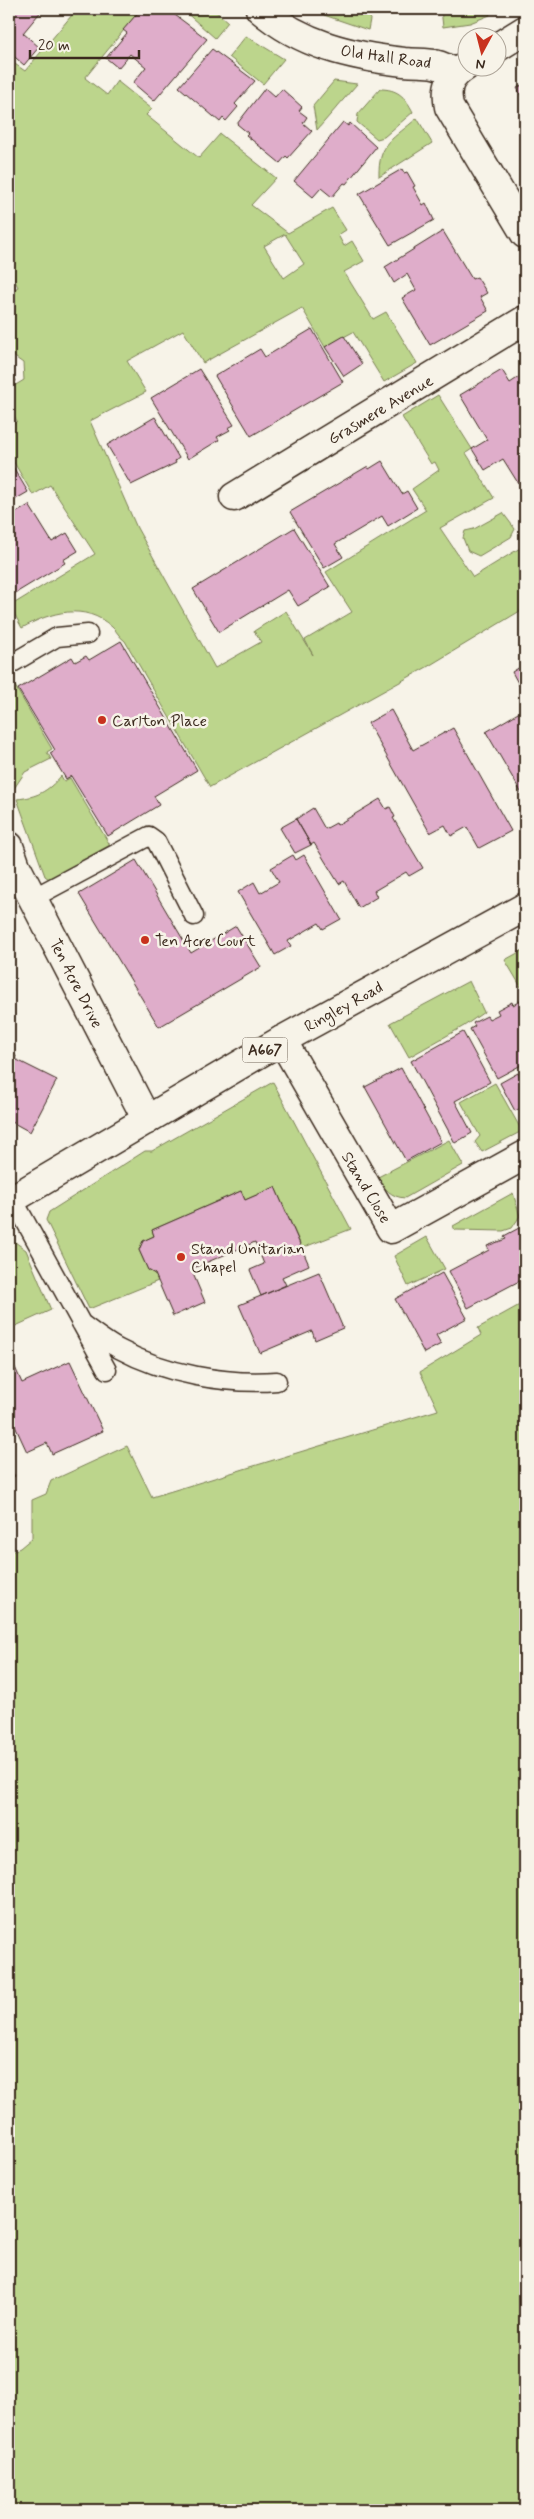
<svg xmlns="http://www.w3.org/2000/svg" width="534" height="2519" viewBox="0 0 534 2519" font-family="Mynerve,sans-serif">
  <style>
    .green { fill: #bcd58c; stroke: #7c8055; fill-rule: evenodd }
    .building { fill: #dfadca; stroke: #3b2a1e }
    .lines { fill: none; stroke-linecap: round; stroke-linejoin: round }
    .lane-casing { stroke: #3b2a1e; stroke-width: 21 }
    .street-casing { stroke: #3b2a1e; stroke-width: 31 }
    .primary-casing { stroke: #3b2a1e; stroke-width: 31 }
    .lane { stroke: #f7f3e8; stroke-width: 18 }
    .street { stroke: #f7f3e8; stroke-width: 28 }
    .primary { stroke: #f7f3e8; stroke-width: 28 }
    .poi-dot { fill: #c8321e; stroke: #f7f3e8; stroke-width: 2 }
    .labels { text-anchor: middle; stroke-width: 5; stroke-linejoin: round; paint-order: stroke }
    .shield { fill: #f7f3e8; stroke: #73665b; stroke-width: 1 }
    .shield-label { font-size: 15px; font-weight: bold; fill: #3b2a1e }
    .street-label { font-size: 16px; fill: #3b2a1e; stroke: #f7f3e8 }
    .poi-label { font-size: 16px; fill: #3b2a1e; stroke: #f7f3e8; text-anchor: start }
  </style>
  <rect width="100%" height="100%" fill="#f7f3e8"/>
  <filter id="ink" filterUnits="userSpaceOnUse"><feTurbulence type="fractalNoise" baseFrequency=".02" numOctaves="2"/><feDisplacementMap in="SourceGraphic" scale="10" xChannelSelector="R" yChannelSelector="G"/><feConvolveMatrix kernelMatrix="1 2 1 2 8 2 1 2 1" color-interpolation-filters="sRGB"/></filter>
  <g filter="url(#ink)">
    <path class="green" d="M77 9H141L85 78 107 95 117 81 152 109 146 115 199 158 220 134 276 178 251 205 288 233 332 208 346 230 338 235 344 246 352 241 364 261 344 272 373 319 386 312 417 363 384 382 353 332 325 347 302 308 203 363 183 330 127 361 146 392 90 421 137 528 215 668 261 642 254 631 286 611 313 655 305 640 352 612 326 572 426 510 412 489 439 470 435 462 431 464 402 417 438 395 472 449 466 453 494 498 440 528 473 577 525 545V608L427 667 210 787 125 641C119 637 117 631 112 627 85 602 50 612 22 628L10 606 95 554 50 485 33 495 9 454V427L17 421 9 406V389L24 380 23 363 9 353V293L18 287 9 269V60L25 71ZM285 234 304 264 284 278 264 246Z
      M186 9H213L228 22 215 38 184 11Z
      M328 9H372L368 30 324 15Z
      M441 9H488L490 15 470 23 443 27Z
      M246 36 284 59 263 84 229 57Z
      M334 81 357 84 317 130 313 106Z
      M380 89C397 89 405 96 413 112L384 137 377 139 357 122 358 114Z
      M417 118 432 143 379 177C378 142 394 139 417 118Z
      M503 513 515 529 511 537 479 556 468 551 463 538 465 531 474 529Z
      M15 686 52 749 47 752 51 759 25 772 13 790 9 778V690Z
      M61 776 64 781 70 778 110 845 49 879 45 876 17 799C37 797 47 792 61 776Z
      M525 949V991L524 992 505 960Z
      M469 981 484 1012 464 1026 409 1057 390 1023Z
      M273 1082 351 1229 302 1248 275 1187 245 1200 241 1191 152 1230 154 1236 143 1241 139 1250 148 1270 155 1274 158 1281 89 1309 46 1220 49 1212 145 1151H152Z
      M495 1083 522 1131 482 1152 475 1142 480 1136 461 1102Z
      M449 1140 463 1165 405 1198C391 1197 384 1189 378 1177Z
      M513 1193 520 1216 512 1228 503 1231 455 1230 453 1226Z
      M427 1237 445 1269 408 1286 394 1256Z
      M9 1242H15L26 1250 51 1310 9 1329Z
      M525 1302V2510H9V1553L20 1548 32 1538V1500L46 1494 51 1481 127 1446 152 1497 438 1410 420 1372 481 1335 478 1328Z"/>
    <path class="building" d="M9 9H43L23 33 39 47 24 65 9 52Z
      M141 9H161L165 12 167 9 207 39 154 101 133 83 146 67 130 54 118 68 106 58 127 33 123 30Z
      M212 49 255 81 235 104 238 107 226 121 223 118 220 122 179 87Z
      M525 83V102L517 88Z
      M265 88 275 97 282 89 302 107 299 111 307 117 303 123 312 131 288 158 286 156 280 163 246 135 248 133 237 124Z
      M343 122 348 126 350 123 376 147 346 184 344 183 332 197 321 188 313 197 294 181Z
      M402 169 404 173 407 172 415 186 413 187 423 205 426 203 434 220 390 245 359 194Z
      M443 231 472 279 477 277 487 293 480 297 488 311 430 345 402 298 416 290 407 274 394 283 385 267Z
      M312 329 343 382 251 436 215 376 260 349 265 357Z
      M344 336 362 364 344 376 325 347Z
      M9 369 16 381 9 385Z
      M199 369 234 425 228 428 230 430 217 437 219 440 188 459 151 398Z
      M502 370 510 383 525 373V478L518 483 503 459 485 470 472 449 487 440 460 395Z
      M9 411 15 421 9 424Z
      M155 417 179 458 175 461 176 463 131 485 107 445Z
      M9 460 28 492 9 503Z
      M382 461 402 494 407 491 417 508 388 526 382 516 335 544 343 557 324 568 290 512 368 466 369 469Z
      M29 505 52 542 67 533 78 551 63 560 65 563 9 597V517Z
      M294 528 330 587 298 606 288 590 219 632 193 589Z
      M121 641 197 770 154 796 159 805 108 836 71 776 66 779 50 753 55 750 18 689 72 657 75 662 86 656 89 660Z
      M525 664V696L512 672Z
      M525 709V799L486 732Z
      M391 710 413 750 453 728 511 831 479 848 467 827 451 836 445 825 430 833 368 723Z
      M380 799 386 809 390 807 395 817 393 818 423 868 409 876 406 872 374 891 377 897 359 908 344 881 339 884 314 843 311 845 296 819 313 808 325 829 336 823 337 825Z
      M296 819 311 845 295 853 280 828Z
      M293 855 296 860 304 855 341 919 323 929 319 923 288 941 291 946 275 955 238 892 254 882 260 893 279 882 271 868Z
      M136 860 191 953 236 926 261 967 159 1027 79 894Z
      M522 1000 525 1006V1063L497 1078 470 1029 475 1026 473 1023 487 1016 489 1019 499 1014 497 1010 512 1002 513 1005Z
      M463 1032 490 1082 455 1101 472 1133 455 1143 411 1061Z
      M9 1052 16 1056 15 1059 57 1080 30 1132 10 1121 9 1124Z
      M401 1068 441 1142 406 1161 365 1087Z
      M518 1073 525 1087V1106L515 1111 500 1083Z
      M275 1187 309 1265 282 1277 286 1285 261 1296 250 1270 264 1264 255 1242 191 1269 205 1302 173 1316 155 1274 148 1270 139 1250 143 1241 154 1236 152 1230 241 1191 245 1200Z
      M519 1228 520 1231 525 1228V1278L468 1308 449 1271 489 1250 487 1246 506 1239 504 1236Z
      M319 1272 343 1328 315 1340 312 1331 260 1353 239 1305Z
      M442 1273 467 1318 436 1335 441 1344 424 1353 395 1299Z
      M9 1354 22 1383 70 1361 103 1431 52 1454 47 1443 27 1452 9 1413Z
      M9 1467 15 1476 9 1480Z"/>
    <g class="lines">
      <defs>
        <path id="lane" d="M9 665 57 637 88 634
          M33 898 149 836 156 841 194 916
          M13 1199 107 1370
          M81 1323C93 1332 106 1342 119 1349 165 1374 226 1385 277 1381"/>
        <path id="street" d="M260 9C302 45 351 56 404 62 428 64 433 60 455 73
          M496 48 525 30
          M466 66C449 77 445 87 449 107L525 234
          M234 497 525 320
          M9 846 16 866 147 1120
          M282 1040 391 1229 525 1155"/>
        <path id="primary" d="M9 1201 282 1040 525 907"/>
      </defs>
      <use href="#lane" class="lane-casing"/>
      <use href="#street" class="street-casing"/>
      <use href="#primary" class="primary-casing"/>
      <use href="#lane" class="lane"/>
      <use href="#street" class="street"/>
      <use href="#primary" class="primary"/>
    </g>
  </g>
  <g class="poi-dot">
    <circle cx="102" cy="720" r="5"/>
    <circle cx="145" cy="940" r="5"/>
    <circle cx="181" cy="1257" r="5"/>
  </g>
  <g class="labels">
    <rect class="shield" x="242.5" y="1037.5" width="45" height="25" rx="4"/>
    <g class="shield-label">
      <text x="265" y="1055">A667</text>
    </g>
    <g class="street-label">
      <text transform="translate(386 56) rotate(8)" y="6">Old Hall Road</text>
      <text transform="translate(380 409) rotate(-31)" y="6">Grasmere Avenue</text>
      <text transform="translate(77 983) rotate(63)" y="6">Ten Acre Drive</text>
      <text transform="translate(343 1006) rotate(-29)" y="6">Ringley Road</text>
      <text transform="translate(367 1187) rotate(59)" y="6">Stand Close</text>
    </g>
    <g class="poi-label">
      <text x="112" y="726">Carlton Place</text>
      <text x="155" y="946">Ten Acre Court</text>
      <text x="191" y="1254">Stand Unitarian<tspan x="191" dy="18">Chapel</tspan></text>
    </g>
  </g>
  <rect width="534" height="2519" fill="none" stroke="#f7f3e8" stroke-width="30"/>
  <rect x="15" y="15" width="504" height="2489" fill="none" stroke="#3b2a1e" stroke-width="2" filter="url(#ink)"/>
  <g transform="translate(482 52) rotate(187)"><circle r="24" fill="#f7f3e8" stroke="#aca397"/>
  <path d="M0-4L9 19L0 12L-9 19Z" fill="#c8321e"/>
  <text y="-8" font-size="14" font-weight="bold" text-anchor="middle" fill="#3b2a1e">N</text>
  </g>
  <path d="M30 50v8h109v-8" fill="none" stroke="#3b2a1e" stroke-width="2.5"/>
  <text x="38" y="50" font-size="15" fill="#3b2a1e" stroke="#f7f3e8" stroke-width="4" paint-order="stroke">20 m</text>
</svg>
